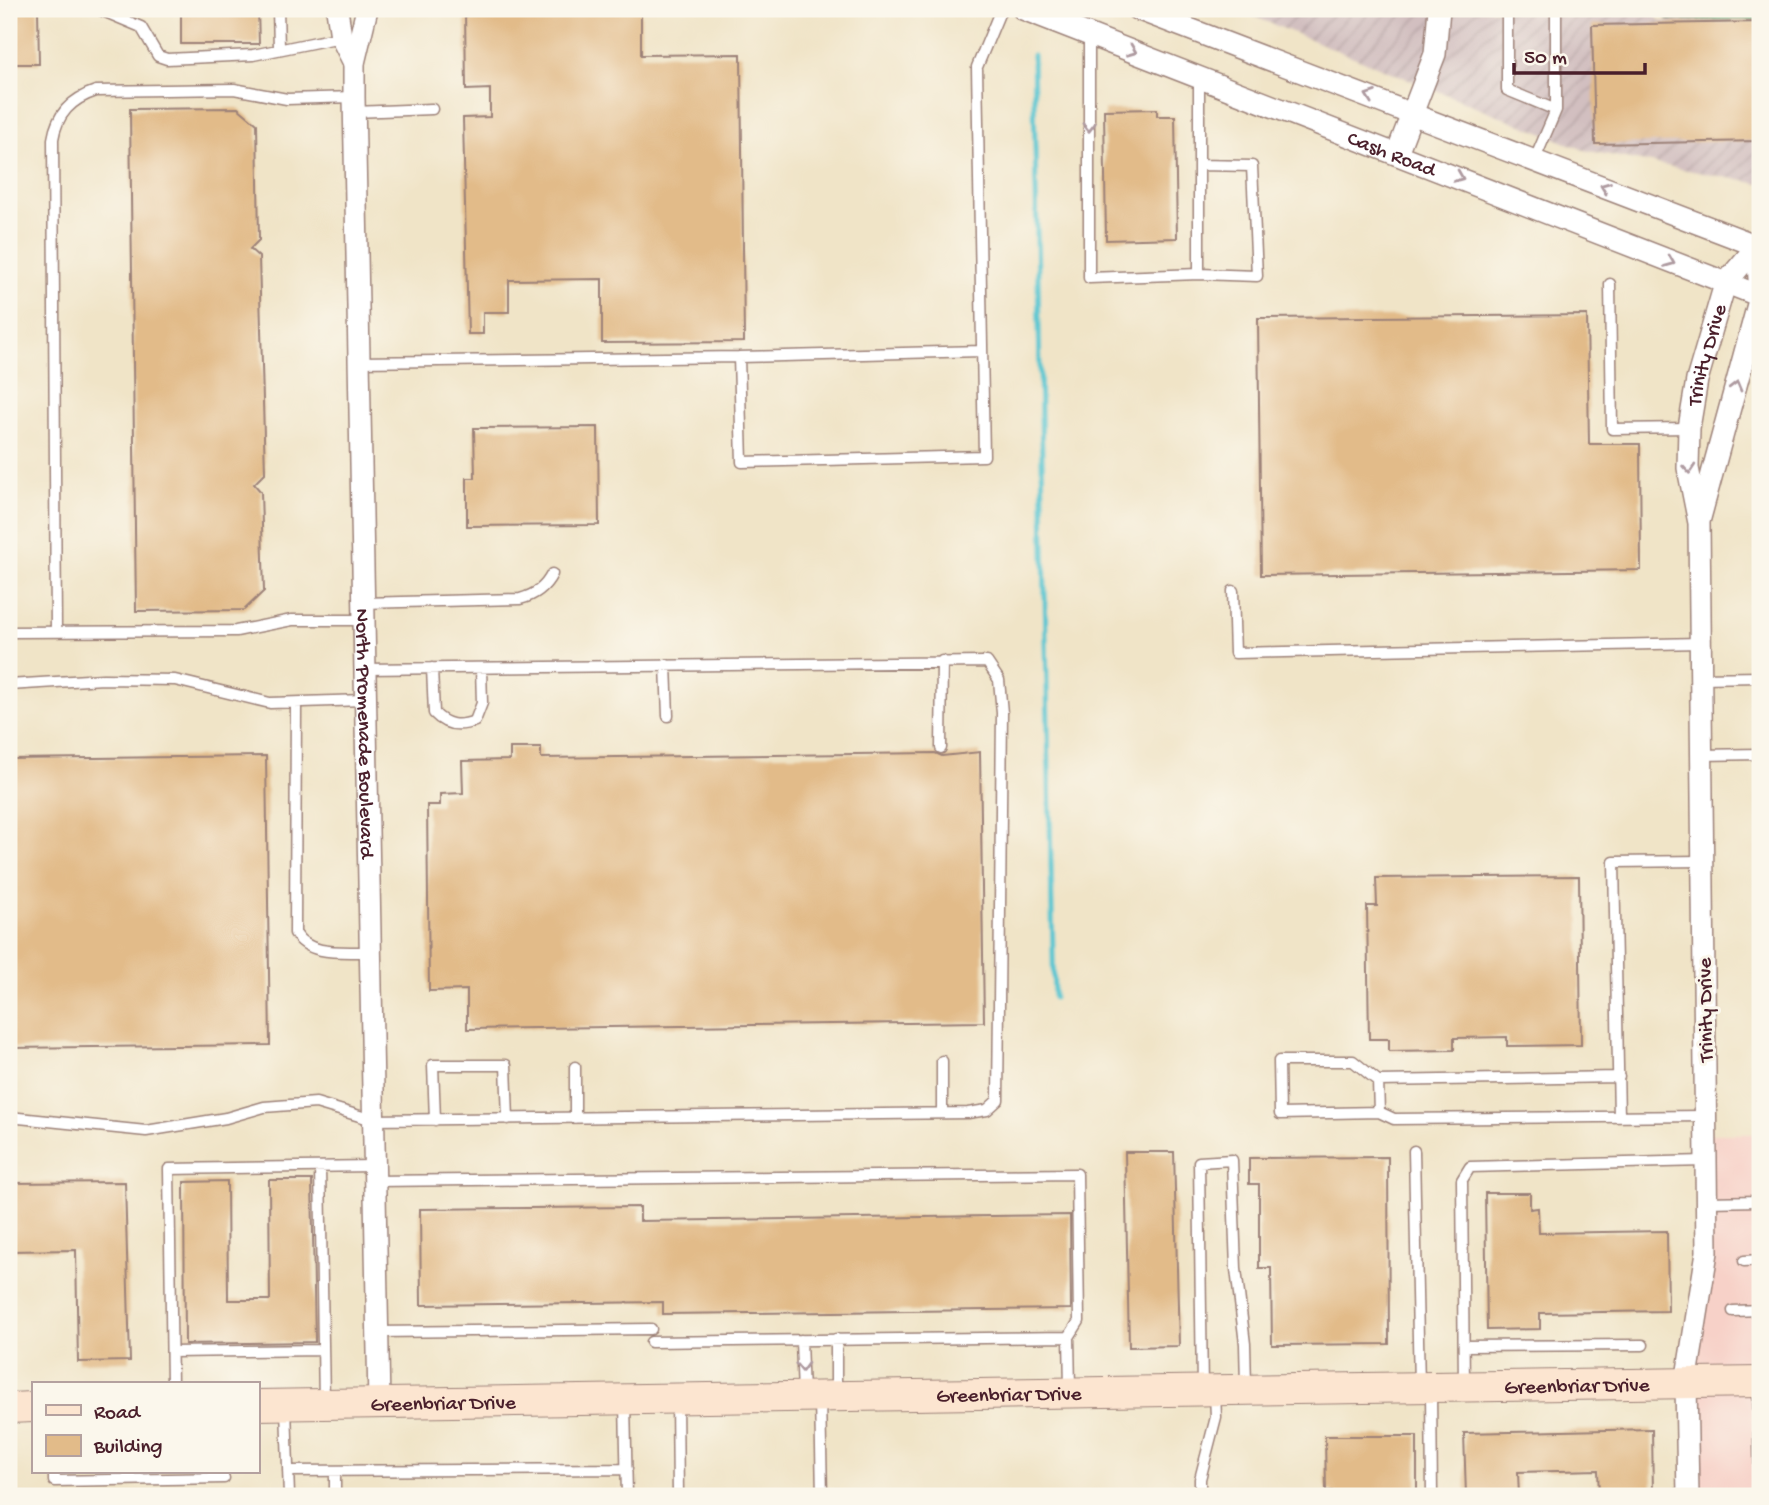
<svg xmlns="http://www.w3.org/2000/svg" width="1769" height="1505" viewBox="0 0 1769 1505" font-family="'Gochi Hand',sans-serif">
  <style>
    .built { fill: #f7d1c8 }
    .industrial { fill: url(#industrial-furrows) }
    .forest { fill: url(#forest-crowns); stroke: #5e6f5a; stroke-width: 2 }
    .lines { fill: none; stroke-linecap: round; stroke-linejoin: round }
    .stream { stroke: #5ac6d1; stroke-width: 5 }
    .building { fill: #e2bb89 }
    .lane-casing { stroke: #9d8279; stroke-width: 13 }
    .street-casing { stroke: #9d8279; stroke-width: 24 }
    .secondary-casing { stroke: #9d8279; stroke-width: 32 }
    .lane { stroke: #fff; stroke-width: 10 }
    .street { stroke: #fff; stroke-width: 21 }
    .secondary { stroke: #fce5d0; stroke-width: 30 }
    .oneway { stroke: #ae9aa0 }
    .labels { text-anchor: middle; stroke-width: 6; stroke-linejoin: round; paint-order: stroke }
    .street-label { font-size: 21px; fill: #4a1f2b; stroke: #fbf7ec }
  </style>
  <defs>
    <pattern id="industrial-furrows" width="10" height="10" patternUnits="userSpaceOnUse" patternTransform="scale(1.75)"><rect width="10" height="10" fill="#d2bfc0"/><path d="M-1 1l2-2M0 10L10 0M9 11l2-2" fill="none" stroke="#b6a4a5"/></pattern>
    <pattern id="forest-crowns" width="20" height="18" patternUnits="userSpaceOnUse" patternTransform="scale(1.75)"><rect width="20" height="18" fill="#72bf88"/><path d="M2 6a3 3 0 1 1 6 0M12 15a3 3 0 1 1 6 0" fill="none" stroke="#609b6f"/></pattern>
  </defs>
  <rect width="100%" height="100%" fill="#fbf7ec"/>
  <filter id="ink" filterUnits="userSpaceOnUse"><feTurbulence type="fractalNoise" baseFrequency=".0143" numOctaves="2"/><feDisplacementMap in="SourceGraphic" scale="14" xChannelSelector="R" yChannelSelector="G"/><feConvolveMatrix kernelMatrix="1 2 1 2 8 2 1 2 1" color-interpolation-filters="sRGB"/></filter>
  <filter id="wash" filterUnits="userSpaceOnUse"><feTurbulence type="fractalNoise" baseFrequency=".00686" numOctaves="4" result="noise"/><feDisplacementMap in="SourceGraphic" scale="28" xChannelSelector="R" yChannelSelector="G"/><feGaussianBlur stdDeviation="1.57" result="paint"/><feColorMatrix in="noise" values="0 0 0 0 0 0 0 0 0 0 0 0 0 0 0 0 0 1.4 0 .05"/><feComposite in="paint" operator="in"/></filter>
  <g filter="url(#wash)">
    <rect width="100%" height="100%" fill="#f0e4c7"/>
    <path class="built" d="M1706 1134H1760V1496H1688Z"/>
    <path class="industrial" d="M1235 9H1654L1659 21 1760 23V184L1584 150Z"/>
    <path class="forest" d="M1663 9H1760V20H1668Z"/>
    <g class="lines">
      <path class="stream" d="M1033 55 1054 998"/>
    </g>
    <g id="blocks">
      <path class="building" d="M9 9H38L39 64H9Z
        M181 9H258L259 44H181Z
        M465 9H641V55L741 54 744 342 602 343V279L509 280V312H483V334H468L463 118 490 117V89L466 90Z
        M1760 22V141L1595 144 1592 25Z
        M238 108 257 124 259 240 250 249 259 257 265 473 254 484 261 492 264 591 244 610 136 611 130 109Z
        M1157 109V116H1175L1177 238 1106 240 1104 110Z
        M1587 315 1589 444H1640L1641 570 1261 575 1258 318Z
        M598 427 599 525 467 526V478H475L474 428Z
        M510 748H541V758L935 753 942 756 980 752 984 1022 467 1029V990L429 991 427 805H440V794L463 793 462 761 510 760Z
        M266 756 270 1045 9 1048V759Z
        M1579 876 1581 1045 1507 1046V1037L1454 1038V1050L1389 1051V1039H1369L1367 906H1377L1376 878Z
        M1125 1152H1174L1179 1346 1129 1347Z
        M1388 1157 1389 1344 1272 1345 1271 1268H1259V1184H1249V1158Z
        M269 1180H312L315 1342 185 1344 184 1182 227 1181 228 1300H270Z
        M125 1182 130 1361 78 1362 76 1250 9 1251V1183Z
        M1485 1193H1530V1209L1538 1208 1539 1233 1667 1231 1668 1311 1540 1313V1329L1487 1330Z
        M640 1207V1221L1070 1215 1071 1309 663 1314V1302L421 1305 420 1209Z
        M1652 1429 1653 1494 1599 1495 1598 1470 1518 1472 1519 1496H1466L1464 1433Z
        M1325 1436H1417V1496H1332V1491H1326Z"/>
    </g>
  </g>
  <g filter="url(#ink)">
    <use href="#blocks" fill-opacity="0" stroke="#9d8279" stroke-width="2"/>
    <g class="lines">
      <defs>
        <path id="lane" d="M98 9 141 27 158 56 167 59 253 55 341 37
          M278 9 279 48
          M1507 9V90L1556 110
          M1089 34V278L1199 274 1257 276 1252 166 1199 165
          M1199 77V274
          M354 112 432 109
          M1535 159 1556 110V9
          M1610 284 1612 429 1689 428
          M739 357 982 351
          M359 362 739 357 742 462 984 456 977 67 1001 9
          M1760 450V507
          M1233 591 1235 653 1700 643
          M363 603 520 599C535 595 545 588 552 574
          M9 632 236 631 292 620H364
          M56 632 53 139C57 114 71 99 96 91L234 89 287 99 354 97
          M666 665 668 716
          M432 668 434 713C446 726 459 727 475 721L482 703 481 668
          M1700 678 1760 677
          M9 685 103 679 175 680 270 703 365 700
          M296 704 295 933C309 957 345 951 370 952
          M941 748 942 661
          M1701 755 1760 754
          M942 1061V1113
          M575 1067V1118
          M1619 1077 1378 1081 1353 1061H1279L1280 1114 1379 1112 1394 1119 1705 1116
          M1378 1081 1379 1112
          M9 1117 146 1131 226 1118 264 1107 316 1103 373 1120 968 1113 987 1110 998 1100 1002 713 999 680 987 662 365 669
          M1619 1117 1614 862 1702 861
          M435 1120 433 1065H506L508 1119
          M1414 1151 1419 1386
          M320 1167 324 1402
          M374 1181 1077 1174 1079 1321 1069 1337 1070 1389
          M1706 1202 1760 1201
          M1744 1261 1760 1260
          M1733 1311 1760 1310
          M377 1332 651 1329
          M836 1339V1394
          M801 1340 803 1395
          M651 1342 1069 1337
          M1464 1346 1643 1345
          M172 1352 323 1350
          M172 1384 169 1169 374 1166
          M1758 1384 1760 1496
          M1464 1385 1462 1180 1470 1167 1705 1161
          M1202 1390 1199 1162 1232 1160 1236 1269 1245 1344 1246 1386
          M1431 1391 1432 1496
          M820 1398 822 1496
          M677 1400 678 1496
          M625 1402 627 1496
          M286 1408 289 1496
          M288 1471 627 1469
          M335 1471V1496
          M54 1472V1481L224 1478
          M1200 1496V1479L1216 1417 1215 1393"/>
        <g id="street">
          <path d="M337 9 341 37 354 63"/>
          <path id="s1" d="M367 9 354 63V97L379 1404"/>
          <path id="s2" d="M1023 9 1760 296"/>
          <path d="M1137 9 1760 247"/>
          <path d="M1397 153 1435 54 1439 9"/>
          <path d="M1757 246 1760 294"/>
          <path d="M1700 518 1760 297"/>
          <path id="s3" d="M1688 1496 1686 1383 1707 1252 1699 523 1688 468 1689 428 1697 380 1725 284 1757 246"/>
        </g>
        <g id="secondary">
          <path id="s4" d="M257 1405 1760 1382"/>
          <path d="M9 1408 33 1407"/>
        </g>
      </defs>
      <use href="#lane" class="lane-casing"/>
      <use href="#street" class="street-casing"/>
      <use href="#secondary" class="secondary-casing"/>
      <use href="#lane" class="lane"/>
      <use href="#street" class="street"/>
      <use href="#secondary" class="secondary"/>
    </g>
    <defs><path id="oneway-chevron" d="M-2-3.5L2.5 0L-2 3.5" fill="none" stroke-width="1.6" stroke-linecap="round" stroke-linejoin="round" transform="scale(1.75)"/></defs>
    <g class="oneway">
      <use href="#oneway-chevron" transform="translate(1132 51) rotate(21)"/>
      <use href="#oneway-chevron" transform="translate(1370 96) rotate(-160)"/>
      <use href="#oneway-chevron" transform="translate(1089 127) rotate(90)"/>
      <use href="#oneway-chevron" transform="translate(1459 177) rotate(22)"/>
      <use href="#oneway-chevron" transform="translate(1605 187) rotate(-159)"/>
      <use href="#oneway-chevron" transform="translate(1670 262) rotate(22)"/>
      <use href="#oneway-chevron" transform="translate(1736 386) rotate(-75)"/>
      <use href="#oneway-chevron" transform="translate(1689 469) rotate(85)"/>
      <use href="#oneway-chevron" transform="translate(802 1367) rotate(88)"/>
    </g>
  </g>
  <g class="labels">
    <g class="street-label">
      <text dy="7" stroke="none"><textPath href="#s2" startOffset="396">Cash Road</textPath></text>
      <text dy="7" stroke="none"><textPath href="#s3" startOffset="1146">Trinity Drive</textPath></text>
      <text dy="7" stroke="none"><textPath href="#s1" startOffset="726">North Promenade Boulevard</textPath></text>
      <text transform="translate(1704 1010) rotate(-91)" y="7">Trinity Drive</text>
      <text dy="7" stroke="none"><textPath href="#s4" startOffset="1320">Greenbriar Drive</textPath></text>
      <text dy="7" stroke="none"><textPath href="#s4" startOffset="752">Greenbriar Drive</textPath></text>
      <text dy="7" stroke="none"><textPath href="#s4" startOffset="186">Greenbriar Drive</textPath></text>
    </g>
  </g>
  <rect width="1769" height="1505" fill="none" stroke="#fbf7ec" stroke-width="35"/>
  <rect x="32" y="1382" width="228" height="91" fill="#fbf7ec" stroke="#b4a19f" stroke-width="2"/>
  <rect x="46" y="1405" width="35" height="10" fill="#fce5d0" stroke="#b4a19f" stroke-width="2"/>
  <text x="94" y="1418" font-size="21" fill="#4a1f2b">Road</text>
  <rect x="46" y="1435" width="35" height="21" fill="#e2bb89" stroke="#b4a19f" stroke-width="2"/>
  <text x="94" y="1452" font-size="21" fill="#4a1f2b">Building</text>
  <path d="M1514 63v10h131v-10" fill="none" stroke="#4a1f2b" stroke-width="3.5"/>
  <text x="1524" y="63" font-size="21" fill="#4a1f2b" stroke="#fbf7ec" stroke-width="5" paint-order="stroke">50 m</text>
</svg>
